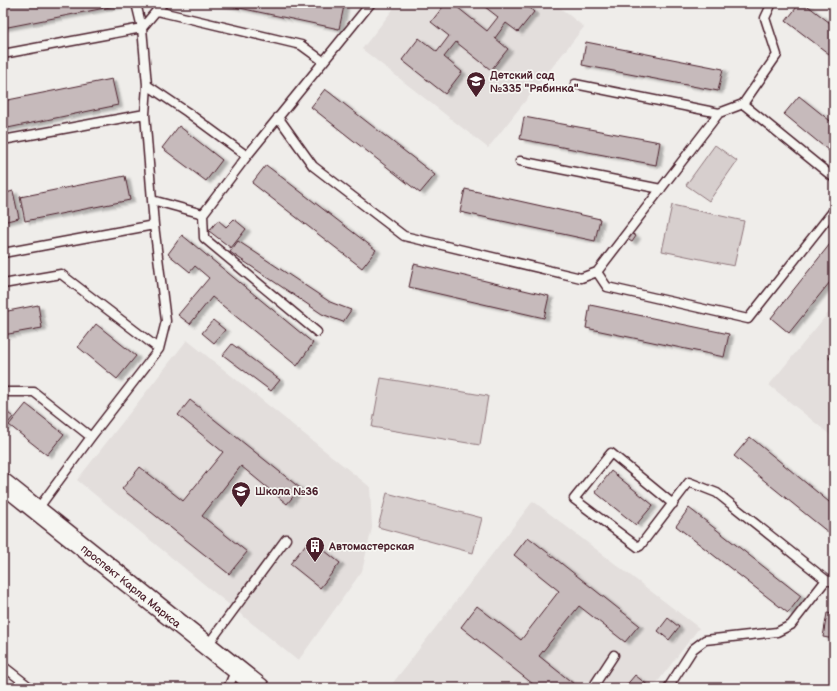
<svg xmlns="http://www.w3.org/2000/svg" width="837" height="691" viewBox="0 0 837 691" font-family="'Balsamiq Sans',sans-serif">
  <style>
    .built { fill: #e3dedc }
    .green { fill: #d7cfce; stroke: #90777c }
    .building { fill: #c6babb; stroke: #4a1f2b; filter: url(#shadow) }
    .lines { fill: none; stroke-linecap: round; stroke-linejoin: round }
    .service-casing { stroke: #4a1f2b; stroke-width: 11 }
    .tertiary-casing { stroke: #4a1f2b; stroke-width: 22 }
    .service { stroke: #f6f6f2; stroke-width: 8 }
    .tertiary { stroke: #f6f6f2; stroke-width: 19 }
    .labels { text-anchor: middle; stroke-width: 3.5; stroke-linejoin: round; paint-order: stroke }
    .poi-label { font-size: 11px; font-weight: bold; fill: #4a1f2b; stroke: #f6f6f2; text-anchor: start }
    .street-label { font-size: 11px; fill: #4a1f2b; stroke: #f6f6f2 }
  </style>
  <defs>
    <filter id="shadow"><feDropShadow dx="4.5" dy="2.5" stdDeviation="1" flood-color="#0004"/></filter>
  </defs>
  <rect width="100%" height="100%" fill="#efedea"/>
  <filter id="ink" filterUnits="userSpaceOnUse"><feTurbulence type="fractalNoise" baseFrequency=".025" numOctaves="2"/><feDisplacementMap in="SourceGraphic" scale="8" xChannelSelector="R" yChannelSelector="G"/><feConvolveMatrix kernelMatrix="1 2 1 2 8 2 1 2 1" color-interpolation-filters="sRGB"/></filter>
  <g filter="url(#ink)">
    <path class="built" d="M398 3H554L584 27 488 148 362 49Z
      M834 306V438L769 385Z
      M187 340 370 487 372 528 362 571 298 661 77 480Z
      M533 501 699 628 653 688H389Z"/>
    <path class="green" d="M715 145 737 161 709 201 686 185Z
      M672 205 744 221 734 266 662 251Z
      M381 378 488 396 480 445 372 427Z
      M387 493 482 518 473 553 378 527Z"/>
    <path class="building" d="M9 3H120V5L3 28V4Z
      M216 3H329L344 6 339 29Z
      M446 3H452L487 31 498 17 480 3H524L534 12 518 32 506 23 495 38 508 49 491 70 456 42 444 57 462 72 445 94 402 60 419 38 437 52 449 36 431 22Z
      M800 3H804L834 26V48L829 54 786 21Z
      M586 42 723 69 718 91 582 65Z
      M112 79 118 105 3 129V101Z
      M325 89 435 175 420 193 311 107Z
      M799 96 834 124V155L784 114Z
      M524 117 660 142 656 165 520 139Z
      M179 126 222 160 206 181 162 148Z
      M266 165 376 250 362 268 252 183Z
      M125 176 130 200 25 221 20 197Z
      M465 189 600 219 595 241 460 212Z
      M13 191 19 218 3 222V194Z
      M234 219 246 229 231 248 209 231 218 220 226 227Z
      M631 233 636 236 632 242 627 239Z
      M182 235 313 343 297 366 212 297 190 324 178 315 209 278 195 266 190 272 168 254Z
      M834 239V277L789 333 771 318Z
      M238 241 330 302 351 310 343 322 322 314 230 252Z
      M414 264 549 296 544 318 409 287Z
      M38 305 42 328 3 335V312Z
      M590 305 729 334 724 357 586 328Z
      M213 320 225 330 214 343 202 333Z
      M96 324 136 356 117 379 78 347Z
      M232 344 280 380 271 391 223 355Z
      M834 352V363L829 358Z
      M190 400 300 488 287 504 241 466 202 516 247 552 229 574 122 489 140 467 183 501 223 452 178 415Z
      M26 404 64 434 47 455 9 425Z
      M3 409 13 417 3 429Z
      M750 437 834 506V537L734 456Z
      M611 471 653 505 636 525 595 492Z
      M689 508 801 596 788 613 676 526Z
      M528 537 639 625 625 642 579 606 539 656 579 688H538L461 627 477 606 521 640 559 591 514 555Z
      M310 539 340 563 320 588 290 564Z
      M827 613 834 614V639L823 637Z
      M668 618 679 627 669 640 658 631Z
      M635 675 651 688H624Z"/>
    <g class="lines">
      <defs>
        <path id="service" d="M157 11 301 45 323 61
          M3 54 142 28 136 3
          M575 84 719 113
          M147 85 187 112 247 156
          M743 104 834 178
          M278 117 313 166 404 236 581 278 597 272 719 113 743 104 777 55 765 18 772 3
          M3 140 145 114
          M520 161 661 189
          M152 200 203 214 247 156 371 3
          M203 214 204 238 317 332
          M3 253 154 225
          M597 272 607 287 748 319 834 210
          M3 284 61 274 159 349
          M3 392H34L91 437
          M673 504 611 453 574 499 638 547 640 546 689 482 717 493 826 580 834 582
          M37 510 91 437 159 349 166 321 154 225 145 114 147 85 142 28 163 3
          M207 646 286 539
          M3 666 31 688
          M228 688 236 669
          M596 688 595 684 614 655
          M668 688 693 649 705 640 777 632 791 625 826 580"/>
        <path id="tertiary" d="M3 483 260 688"/>
      </defs>
      <use href="#service" class="service-casing"/>
      <use href="#tertiary" class="tertiary-casing"/>
      <use href="#service" class="service"/>
      <use href="#tertiary" class="tertiary"/>
    </g>
  </g>
  <defs>
    <symbol id="school-pin" viewBox="-11 -11 22 30"><path d="M0 17L-7.5 6A9.5 9.5 0 1 1 7.5 6Z" fill="#4a1f2b" stroke="#f6f6f2"/><path d="M0-5L7-2L0 1L-7-2ZM-4 1L0 2.5L4 1V4Q0 6-4 4Z" fill="#fff"/></symbol>
    <symbol id="building-pin" viewBox="-11 -11 22 30"><path d="M0 17L-7.5 6A9.5 9.5 0 1 1 7.5 6Z" fill="#4a1f2b" stroke="#f6f6f2"/><path d="M-4-6H4V6H1V3H-1V6H-4ZM-2.5-4.3h1.7v1.8h-1.7ZM.8-4.3h1.7v1.8H.8ZM-2.5-1h1.7V.8h-1.7ZM.8-1h1.7V.8H.8Z" fill="#fff"/></symbol>
  </defs>
  <g fill-rule="evenodd">
    <use href="#school-pin" x="465" y="70" width="22" height="30"/>
    <use href="#school-pin" x="230" y="480" width="22" height="30"/>
    <use href="#building-pin" x="304" y="535" width="22" height="30"/>
  </g>
  <g class="labels">
    <g class="poi-label">
      <text x="490" y="79">Детский сад<tspan x="490" dy="13">№335 "Рябинка"</tspan></text>
      <text x="255" y="495">Школа №36</text>
      <text x="329" y="550">Автомастерская</text>
    </g>
    <g class="street-label">
      <text transform="translate(131 586) rotate(39)" y="4">проспект Карла Маркса</text>
    </g>
  </g>
  <rect width="837" height="691" fill="none" stroke="#f6f6f2" stroke-width="16"/>
  <rect x="8" y="8" width="821" height="675" fill="none" stroke="#4a1f2b" stroke-width="1.5" filter="url(#ink)"/>
</svg>
